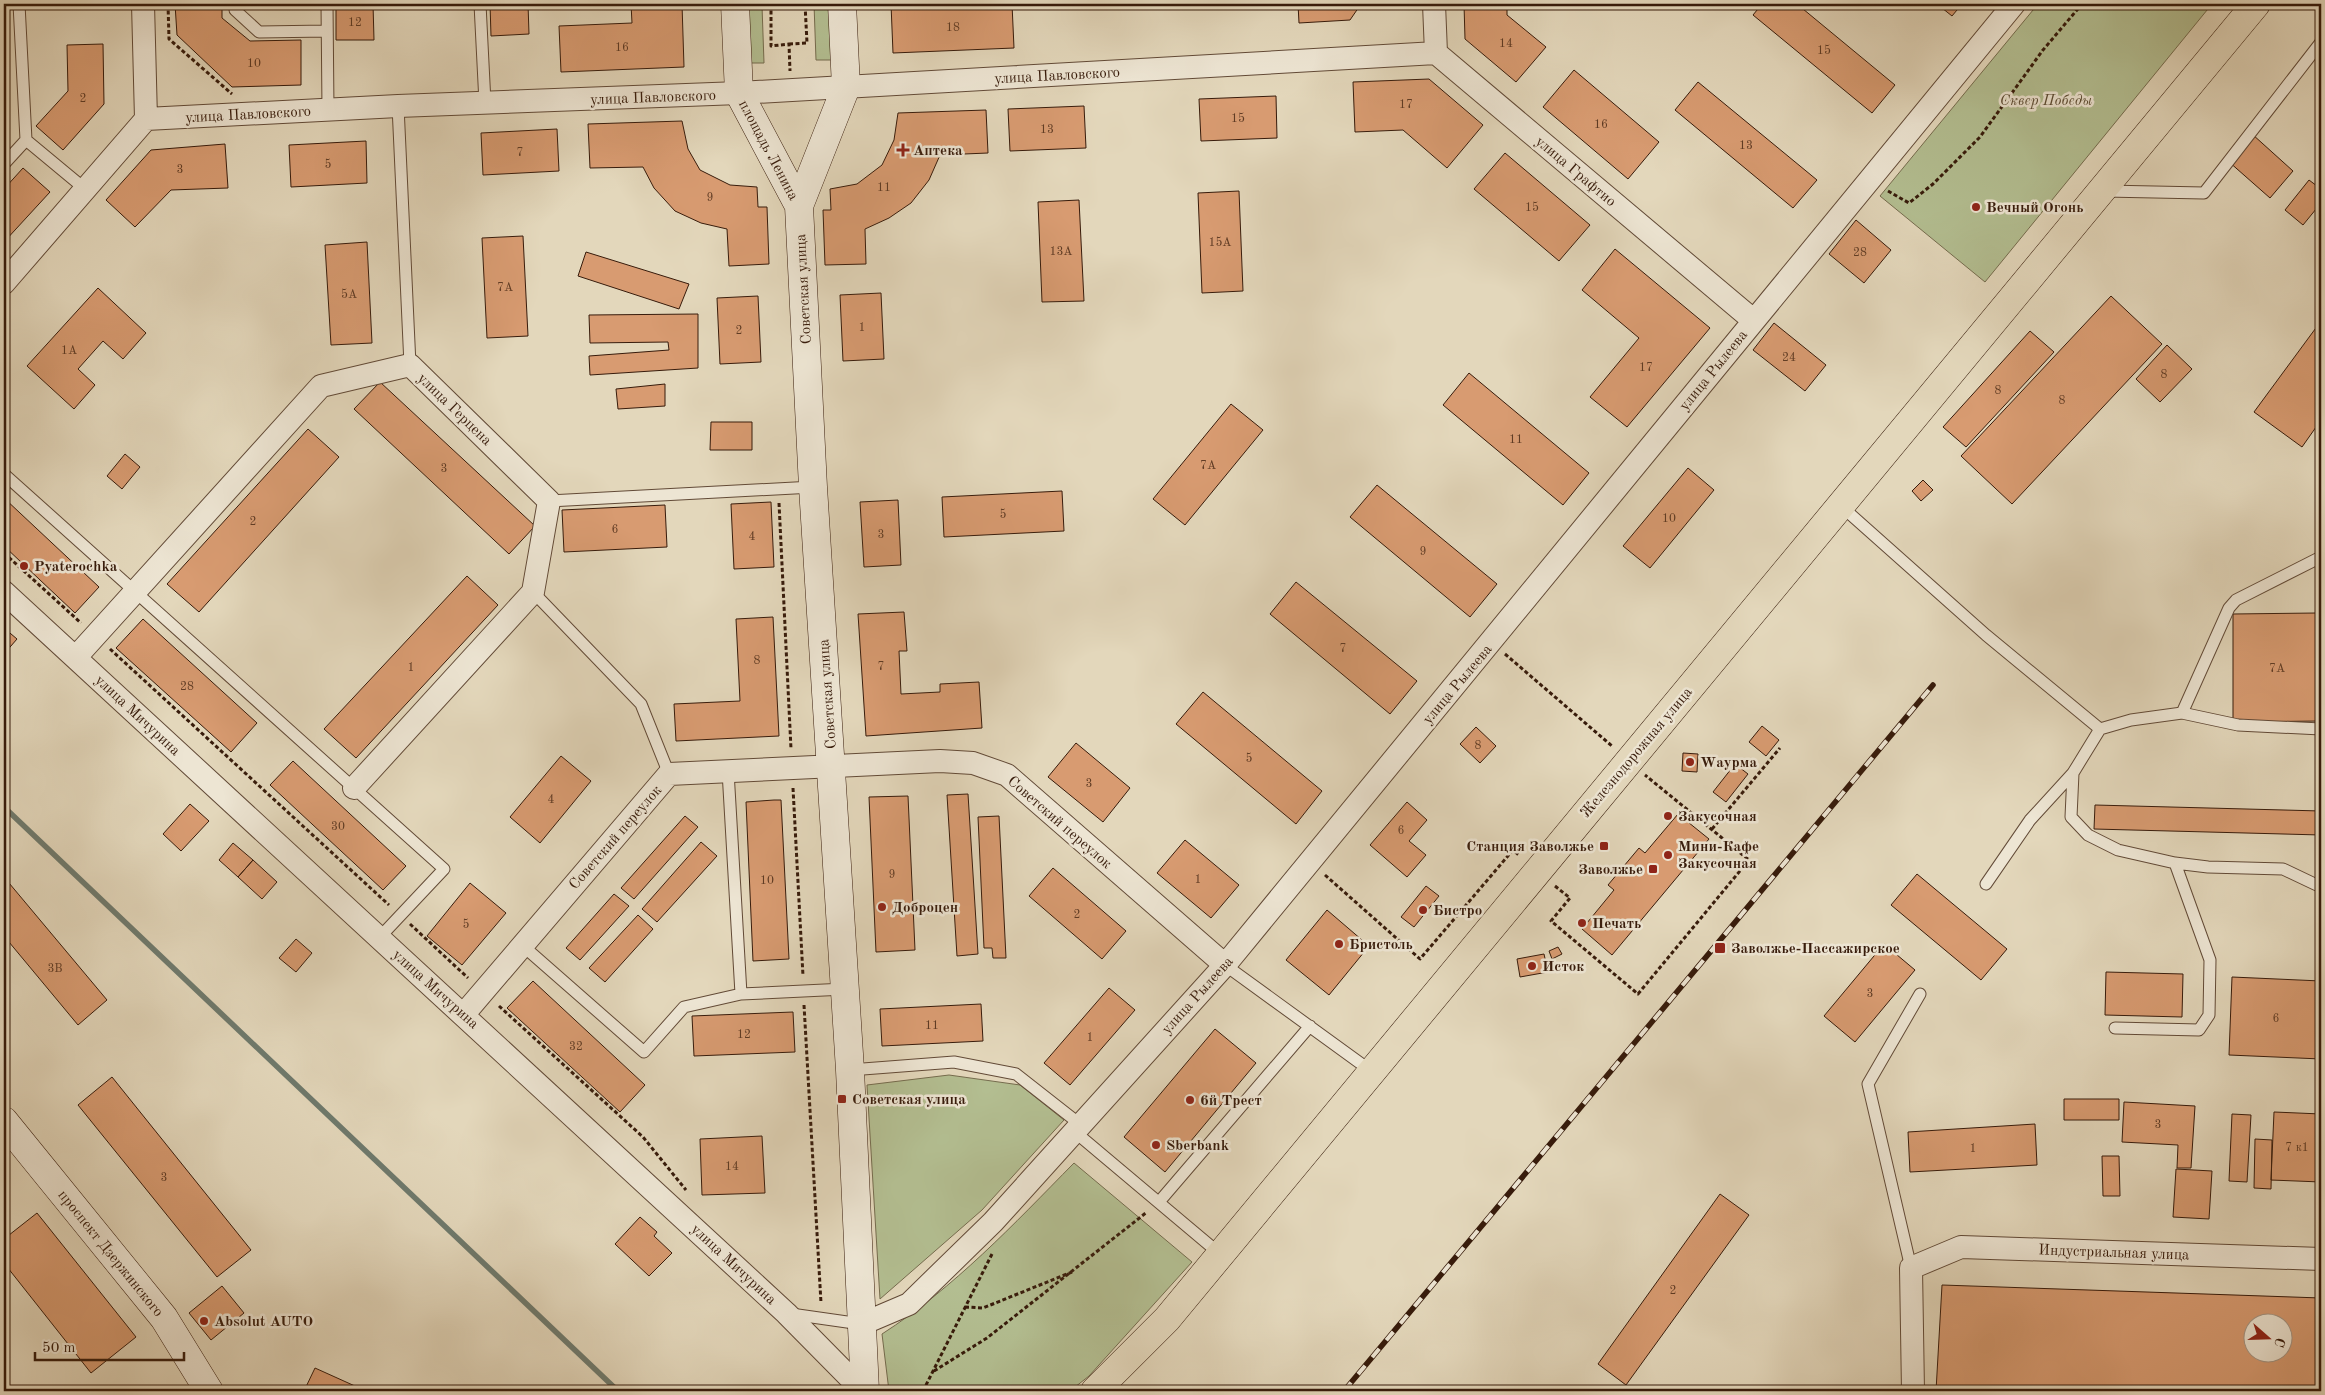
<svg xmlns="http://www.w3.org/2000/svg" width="2325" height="1395" viewBox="0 0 2325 1395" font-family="'Old Standard TT',serif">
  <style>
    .green { fill: #b3be91; stroke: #756c4e }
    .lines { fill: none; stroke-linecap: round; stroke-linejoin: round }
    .stream { stroke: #6f7a6d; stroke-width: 5.5 }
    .building { fill: #d89b71; stroke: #371b0b; fill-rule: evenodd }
    .lane-casing { stroke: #624a37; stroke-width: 13 }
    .street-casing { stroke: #624a37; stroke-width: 24 }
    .secondary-casing { stroke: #371b0b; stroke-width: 29 }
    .primary-casing { stroke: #371b0b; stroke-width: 29 }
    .path { stroke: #371b0b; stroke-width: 3; stroke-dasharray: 4 2.5; stroke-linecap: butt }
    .lane { stroke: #ede5d3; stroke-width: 11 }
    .street { stroke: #ede5d3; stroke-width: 22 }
    .secondary { stroke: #ede5d3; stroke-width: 28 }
    .primary { stroke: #e3d7bb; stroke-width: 28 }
    .rail-casing { stroke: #371b0b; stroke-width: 5.5 }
    .rail { stroke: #ede5d3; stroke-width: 4; stroke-dasharray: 11; stroke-linecap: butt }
    .poi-dot { fill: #8f2418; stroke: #ede5d3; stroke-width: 2 }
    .labels { text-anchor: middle; stroke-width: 5; stroke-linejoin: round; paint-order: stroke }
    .number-label { font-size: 12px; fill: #5f3b24 }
    .street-label { font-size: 15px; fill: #371b0b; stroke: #ede5d3 }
    .park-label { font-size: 15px; font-style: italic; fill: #5c4c33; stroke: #ede5d3 }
    .poi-label { font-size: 15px; font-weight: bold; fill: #371b0b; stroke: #ede5d3; text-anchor: start }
  </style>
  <rect width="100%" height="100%" fill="#e3d7bb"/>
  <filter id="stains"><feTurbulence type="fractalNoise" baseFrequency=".004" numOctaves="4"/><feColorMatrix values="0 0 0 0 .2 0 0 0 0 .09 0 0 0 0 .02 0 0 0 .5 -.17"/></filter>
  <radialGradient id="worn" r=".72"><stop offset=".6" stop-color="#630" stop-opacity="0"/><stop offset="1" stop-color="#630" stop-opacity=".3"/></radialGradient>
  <path class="green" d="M814 4H831L834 60H816Z
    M2038 4H2212L1985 282 1880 196Z
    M762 6 764 63H747L745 7Z
    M949 1075 1020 1085 1064 1120 982 1210 880 1299 867 1085Z
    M1074 1163 1192 1262 1089 1376 1070 1391H889L882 1334C955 1287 1013 1225 1074 1163Z"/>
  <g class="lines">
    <path class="stream" d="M4 807 618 1391"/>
  </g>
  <path class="building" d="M175 4H222V18L250 41 301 40V85L232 87 177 35Z
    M336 4H373L374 40H336Z
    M490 4H528L529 34 491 36Z
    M631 4H682L684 67 561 72 559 26 632 23Z
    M891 4H934V6L1012 4 1014 48 893 53Z
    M1298 4H1361L1350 20 1299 23Z
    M1464 4H1507V15L1546 47 1516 82 1465 39Z
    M1762 4H1797L1895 85 1872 113 1753 15Z
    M1937 4H1962L1952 16Z
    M103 44 104 104 63 150 36 126 68 91 67 45Z
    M1574 70 1659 142 1628 179 1543 107Z
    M1429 79 1483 125 1447 168 1403 130 1355 132 1353 82Z
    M1698 82 1817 180 1793 208 1675 110Z
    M1276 96 1277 138 1201 141 1199 99Z
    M1084 106 1086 148 1010 151 1008 109Z
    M986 110 988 153 940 155 929 180 911 203 889 218 865 229 866 264 825 265 823 210H831L830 189 857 184 882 165 894 140 898 113Z
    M682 121 688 149 700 170 730 185 757 187 758 207H767L769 264 729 266 727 229 701 223 675 211 654 188 643 167 590 168 588 124Z
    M557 129 559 171 483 175 481 133Z
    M2252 134 2293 171 2270 198 2228 161Z
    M366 141 367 183 291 187 289 145Z
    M225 144 228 188 171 190 135 227 106 200 151 150Z
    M1505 153 1590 225 1559 261 1474 189Z
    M23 168 50 192 4 242V189Z
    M2309 180 2321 189V203L2303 225 2285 210Z
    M1239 191 1243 291 1202 293 1198 193Z
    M1079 200 1084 301 1042 302 1038 202Z
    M1856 220 1891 250 1864 283 1829 254Z
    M523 236 528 336 487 338 482 238Z
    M367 242 372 343 331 345 325 245Z
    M1615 249 1710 328 1627 427 1590 397 1639 338 1582 290Z
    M586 252 689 284 679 309 578 276Z
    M98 288 146 333 123 359 103 341 78 369 95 385 74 409 27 366Z
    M881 293 884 359 843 361 840 295Z
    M758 296 761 362 720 364 717 298Z
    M2111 296 2162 344 2012 504 1961 456Z
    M698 314V368L590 375 589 356 669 350 668 342 590 343 589 315Z
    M2321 321V420L2302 447 2254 412Z
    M1774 323 1826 365 1805 391 1753 350Z
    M2030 331 2054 352 1966 447 1943 427Z
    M2167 345 2192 369 2160 402 2136 379Z
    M1469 373 1589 473 1563 505 1443 405Z
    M380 382 535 526 509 554 354 409Z
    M665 384V406L618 409 616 389Z
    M1231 404 1263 430 1185 525 1153 499Z
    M711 422H752V450H710Z
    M308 429 339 457 199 612 167 584Z
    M125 454 140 467 122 489 107 476Z
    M1688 468 1714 490 1650 568 1623 546Z
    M1923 480 1933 490 1921 501 1912 491Z
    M1377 485 1497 584 1470 617 1350 517Z
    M1062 491 1064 531 944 537 942 497Z
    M4 498 99 587 75 613 4 546Z
    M898 500 901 565 864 567 860 502Z
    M771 502 774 567 734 569 731 504Z
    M665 505 667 547 564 552 562 510Z
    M2316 566H2321V721L2233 722V614L2316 613Z
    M467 576 498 605 356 758 324 729Z
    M1296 582 1417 681 1390 714 1270 614Z
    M904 612 907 651H899L901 694 940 692V684L979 682 982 728 866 736 858 614Z
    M773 617 779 736 676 741 674 704 740 701 736 619Z
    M143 619 257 723 231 752 116 648Z
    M4 628 17 639 4 654Z
    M1203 692 1322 791 1296 824 1176 724Z
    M1762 726 1779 740 1766 756 1749 742Z
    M1476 727 1496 746 1480 763 1460 744Z
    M1076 743 1130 788 1103 822 1048 777Z
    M1683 753 1698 754 1697 772 1682 771Z
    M561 756 591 781 540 843 510 817Z
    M293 761 406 866 383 890 270 785Z
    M1735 764 1748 774 1726 802 1713 792Z
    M968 794 978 954 957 956 947 795Z
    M908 796 915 950 876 952 869 797Z
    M774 800H781L789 959 753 961 746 802Z
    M1407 802 1427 820 1409 841 1426 855 1407 877 1370 845Z
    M190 804 209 821 181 851 163 834Z
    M2095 805 2321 811V835L2094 829Z
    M1678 814 1709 839 1612 955 1582 929 1614 890 1608 885 1639 848 1645 853Z
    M685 816 698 827 634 899 621 888Z
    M999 816 1006 958H993L992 948H984L978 817Z
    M1185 840 1239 885 1211 918 1157 873Z
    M701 842 717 856 657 922 642 909Z
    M233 843 253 860 238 877 219 860Z
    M253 860 277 882 262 899 238 877Z
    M1053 868 1126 931 1102 959 1029 896Z
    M1917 874 2007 949 1981 980 1891 905Z
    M4 877 107 1000 78 1025 4 936Z
    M470 883 506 913 462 965 427 936Z
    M1426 886 1439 896 1414 927 1401 917Z
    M614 894 629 906 580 960 566 948Z
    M1327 910 1369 946 1329 995 1286 960Z
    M638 915 653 929 605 982 589 968Z
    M296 939 312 953 296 972 279 958Z
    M1884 944 1915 970 1855 1042 1824 1016Z
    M1558 947 1562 954 1552 959 1549 951Z
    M1544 954 1548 972 1520 977 1517 959Z
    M2106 972 2183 974 2182 1017 2105 1015Z
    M2232 977 2321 981V1059L2229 1055Z
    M533 981 645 1085 620 1112 507 1008Z
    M1109 988 1135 1010 1070 1085 1044 1063Z
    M981 1004 983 1041 882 1046 880 1009Z
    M793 1012 795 1052 694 1056 692 1016Z
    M1215 1029 1256 1063 1165 1172 1124 1137Z
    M112 1077 251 1250 217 1277 78 1105Z
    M2064 1099H2119V1120H2064Z
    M2124 1102 2195 1106 2191 1168H2177L2178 1145 2122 1142Z
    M2274 1112 2321 1114V1182L2271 1180Z
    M2232 1114 2251 1115 2247 1182 2229 1181Z
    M2035 1124 2037 1165 1910 1172 1908 1132Z
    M762 1136 765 1193 702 1195 700 1139Z
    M2255 1139 2272 1140 2271 1189 2254 1188Z
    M2102 1156H2119L2120 1196H2103Z
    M2176 1169 2212 1171 2209 1219 2173 1217Z
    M2317 1193H2321V1216H2317Z
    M1720 1194 1749 1215 1626 1385 1598 1364Z
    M37 1213 136 1337 91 1373 4 1263V1239Z
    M640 1217 657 1232 654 1236 672 1253 649 1276 615 1244Z
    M1942 1285 2321 1298V1391H1936ZM2252 1322H2282V1352H2252Z
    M222 1286 244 1313 211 1340 189 1313Z
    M315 1368 366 1391H304Z"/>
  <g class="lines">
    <defs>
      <path id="lane" d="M235 4V10L259 32 327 31
        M327 4 328 110
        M480 4 485 103
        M398 106 410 365
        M26 140 85 189
        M4 164 26 140 19 4
        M2105 191 2204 193 2321 42
        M4 474 444 869 380 937
        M549 501 813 487
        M1841 506 1986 635 2100 729
        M533 592 641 704 669 774
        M2182 713 2229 608 2236 600 2321 557
        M2321 729 2238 725 2182 713 2131 720 2100 729 2073 773 2071 817 2088 835 2118 850 2175 863 2208 867 2283 869 2321 887
        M728 771 741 994 845 989
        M1986 884 2030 820 2073 773
        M522 945 644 1052 684 1007 741 994
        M1225 965 1371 1071
        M2115 1028 2199 1030 2209 1015 2210 960 2175 863
        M850 1070 954 1062 1016 1074 1081 1125
        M1075 1132 1220 1254
        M1159 1202 1310 1026
        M1911 1268 1868 1084 1920 994
        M791 1314 861 1324"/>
      <path id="street" d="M143 4 146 119
        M1434 4 1436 53 1753 320
        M4 283 146 119 398 106 739 93 1436 53
        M4 592 786 1313 863 1391
        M76 657 321 386 410 365 549 501 533 592 354 788
        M464 1014 669 774 940 761 973 763 1007 775 1225 965
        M862 1324 909 1304 993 1222 1225 965 2014 4
        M1913 1391 1911 1268 1961 1247 2321 1259"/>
      <path id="secondary" d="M735 4 739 93 799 206
        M842 4 846 87 799 206 813 487 850 1070 865 1391
        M4 1121 164 1318 209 1391"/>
      <path id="primary" d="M1095 1391 1167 1319 2256 4"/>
    </defs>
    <use href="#lane" class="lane-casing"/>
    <use href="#street" class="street-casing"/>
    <use href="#secondary" class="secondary-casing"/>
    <use href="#primary" class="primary-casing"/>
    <path class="path" d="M168 4 169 39 232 94
      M771 4V46L789 44 790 71
      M789 44 807 43 805 4
      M1888 191 1909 203 1933 184 1980 137 2043 50 2082 4
      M779 503 791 749
      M4 553 81 623
      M110 649 389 905
      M1505 654 1612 746
      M793 788 803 976
      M1712 829 1780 748
      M1325 875 1420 959 1513 850 1520 856
      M1555 886 1570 898 1551 921 1638 994 1749 860 1645 775
      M410 924 468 978
      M804 1005 821 1303
      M499 1006 643 1137 686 1190
      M965 1307 983 1308 1072 1272
      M934 1371 987 1338 1147 1212
      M923 1391 992 1254"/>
    <use href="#lane" class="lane"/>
    <use href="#street" class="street"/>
    <use href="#secondary" class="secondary"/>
    <use href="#primary" class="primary"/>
    <defs>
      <path id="rail" d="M1344 1391 1933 685"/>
    </defs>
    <use href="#rail" class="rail-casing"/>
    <use href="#rail" class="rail"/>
  </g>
  <g class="poi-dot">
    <path d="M900.5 142.5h5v5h5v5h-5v5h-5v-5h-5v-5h5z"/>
    <circle cx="1976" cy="207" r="5"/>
    <circle cx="24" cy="566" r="5"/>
    <circle cx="1690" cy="762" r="5"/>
    <circle cx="1668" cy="816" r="5"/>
    <rect x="1599" y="841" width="10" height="10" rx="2.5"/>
    <circle cx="1668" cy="855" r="5"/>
    <rect x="1648" y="864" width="10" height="10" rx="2.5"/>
    <circle cx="882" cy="907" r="5"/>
    <circle cx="1423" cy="910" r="5"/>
    <circle cx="1582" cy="923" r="5"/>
    <circle cx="1339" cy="944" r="5"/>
    <rect x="1714" y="942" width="12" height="12" rx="2.5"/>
    <circle cx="1532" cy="966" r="5"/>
    <rect x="837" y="1094" width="10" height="10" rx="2.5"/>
    <circle cx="1190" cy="1100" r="5"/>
    <circle cx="1156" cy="1145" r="5"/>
    <circle cx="204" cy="1321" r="5"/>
  </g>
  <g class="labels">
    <g class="number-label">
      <text x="355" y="26">12</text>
      <text x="953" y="31">18</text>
      <text x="1506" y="47">14</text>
      <text x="622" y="51">16</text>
      <text x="1824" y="54">15</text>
      <text x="254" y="67">10</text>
      <text x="83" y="102">2</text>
      <text x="1406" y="108">17</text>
      <text x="1238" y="122">15</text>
      <text x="1601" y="128">16</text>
      <text x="1047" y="133">13</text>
      <text x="1746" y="149">13</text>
      <text x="520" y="156">7</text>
      <text x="328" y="168">5</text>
      <text x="180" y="173">3</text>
      <text x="884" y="191">11</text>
      <text x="710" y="201">9</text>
      <text x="1532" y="211">15</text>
      <text x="1220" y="246">15А</text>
      <text x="1061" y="255">13А</text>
      <text x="1860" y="256">28</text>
      <text x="505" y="291">7А</text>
      <text x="349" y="298">5А</text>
      <text x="862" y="331">1</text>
      <text x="739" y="334">2</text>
      <text x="69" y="354">1А</text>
      <text x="1789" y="361">24</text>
      <text x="1646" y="371">17</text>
      <text x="2164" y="378">8</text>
      <text x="1998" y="394">8</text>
      <text x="2062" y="404">8</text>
      <text x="1516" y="443">11</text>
      <text x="1208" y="469">7А</text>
      <text x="444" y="472">3</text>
      <text x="1003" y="518">5</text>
      <text x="1669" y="522">10</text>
      <text x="253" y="525">2</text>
      <text x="615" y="533">6</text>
      <text x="881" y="538">3</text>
      <text x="752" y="540">4</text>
      <text x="1423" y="555">9</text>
      <text x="1343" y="652">7</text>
      <text x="757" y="664">8</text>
      <text x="881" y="670">7</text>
      <text x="411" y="671">1</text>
      <text x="2277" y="672">7А</text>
      <text x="187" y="690">28</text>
      <text x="1478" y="749">8</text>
      <text x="1249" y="762">5</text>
      <text x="1089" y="787">3</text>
      <text x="551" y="803">4</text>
      <text x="338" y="830">30</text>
      <text x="1401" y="834">6</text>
      <text x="892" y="878">9</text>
      <text x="1198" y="883">1</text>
      <text x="767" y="884">10</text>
      <text x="1077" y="918">2</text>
      <text x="466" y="928">5</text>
      <text x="55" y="972">3В</text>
      <text x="1870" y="997">3</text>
      <text x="2276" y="1022">6</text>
      <text x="932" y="1029">11</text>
      <text x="744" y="1038">12</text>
      <text x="1090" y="1041">1</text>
      <text x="576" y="1050">32</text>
      <text x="2158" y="1128">3</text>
      <text x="2297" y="1151">7 к1</text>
      <text x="1973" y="1152">1</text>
      <text x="732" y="1170">14</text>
      <text x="164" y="1181">3</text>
      <text x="1673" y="1294">2</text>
    </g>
    <g class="street-label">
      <text transform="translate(1057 75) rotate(-3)" y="5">улица Павловского</text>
      <text transform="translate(653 97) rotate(-2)" y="5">улица Павловского</text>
      <text transform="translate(248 114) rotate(-3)" y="5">улица Павловского</text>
      <text transform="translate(769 150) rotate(62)" y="5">площадь Ленина</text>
      <text transform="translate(1576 171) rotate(40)" y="5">улица Графтио</text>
      <text transform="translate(803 289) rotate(-93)" y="5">Советская улица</text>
      <text transform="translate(1713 370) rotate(-51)" y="5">улица Рылеева</text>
      <text transform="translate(455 409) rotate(44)" y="5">улица Герцена</text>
      <text transform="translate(1457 684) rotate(-50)" y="5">улица Рылеева</text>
      <text transform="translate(827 694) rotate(-94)" y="5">Советская улица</text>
      <text transform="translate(138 715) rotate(43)" y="5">улица Мичурина</text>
      <text transform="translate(1636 752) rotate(-50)" y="5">Железнодорожная улица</text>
      <text transform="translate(1060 822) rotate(41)" y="5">Советский переулок</text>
      <text transform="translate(615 837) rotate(-49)" y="5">Советский переулок</text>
      <text transform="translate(436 989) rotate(42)" y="5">улица Мичурина</text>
      <text transform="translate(1197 995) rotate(-48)" y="5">улица Рылеева</text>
      <text transform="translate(2114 1252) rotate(2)" y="5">Индустриальная улица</text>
      <text transform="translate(111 1253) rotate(51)" y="5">проспект Дзержинского</text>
      <text transform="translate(734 1264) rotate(43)" y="5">улица Мичурина</text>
    </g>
    <g class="park-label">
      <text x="2046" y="105">Сквер Победы</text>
    </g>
    <g class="poi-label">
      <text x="913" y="155">Аптека</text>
      <text x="1986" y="212">Вечный Огонь</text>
      <text x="34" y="571">Pyaterochka</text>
      <text x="1700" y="767">Wаурма</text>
      <text x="1678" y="821">Закусочная</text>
      <text x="1594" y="851" text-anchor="end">Станция Заволжье</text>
      <text x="1678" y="851">Мини-Кафе<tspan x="1678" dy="17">Закусочная</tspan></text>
      <text x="1643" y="874" text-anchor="end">Заволжье</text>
      <text x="892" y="912">Доброцен</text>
      <text x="1433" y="915">Бистро</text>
      <text x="1592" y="928">Печать</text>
      <text x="1349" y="949">Бристоль</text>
      <text x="1731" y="953">Заволжье-Пассажирское</text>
      <text x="1542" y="971">Исток</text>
      <text x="852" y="1104">Советская улица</text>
      <text x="1200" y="1105">6й Трест</text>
      <text x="1166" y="1150">Sberbank</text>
      <text x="214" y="1326">Absolut AUTO</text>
    </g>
  </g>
  <rect width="2325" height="1395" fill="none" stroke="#e3d7bb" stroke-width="20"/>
  <rect x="5" y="5" width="2315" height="1385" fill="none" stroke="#371b0b" stroke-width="2.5"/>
  <rect x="10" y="10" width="2305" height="1375" fill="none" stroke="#371b0b"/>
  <g transform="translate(2268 1338) rotate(110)"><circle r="24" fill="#ede5d3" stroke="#a49483"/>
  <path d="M0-4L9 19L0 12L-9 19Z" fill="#8f2418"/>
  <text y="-8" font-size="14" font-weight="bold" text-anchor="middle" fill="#371b0b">С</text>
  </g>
  <path d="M35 1352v8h149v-8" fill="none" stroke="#371b0b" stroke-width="2.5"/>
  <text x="42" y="1352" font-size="15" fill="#371b0b" stroke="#ede5d3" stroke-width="4" paint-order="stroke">50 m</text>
  <rect width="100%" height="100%" filter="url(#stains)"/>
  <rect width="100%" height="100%" fill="url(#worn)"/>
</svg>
